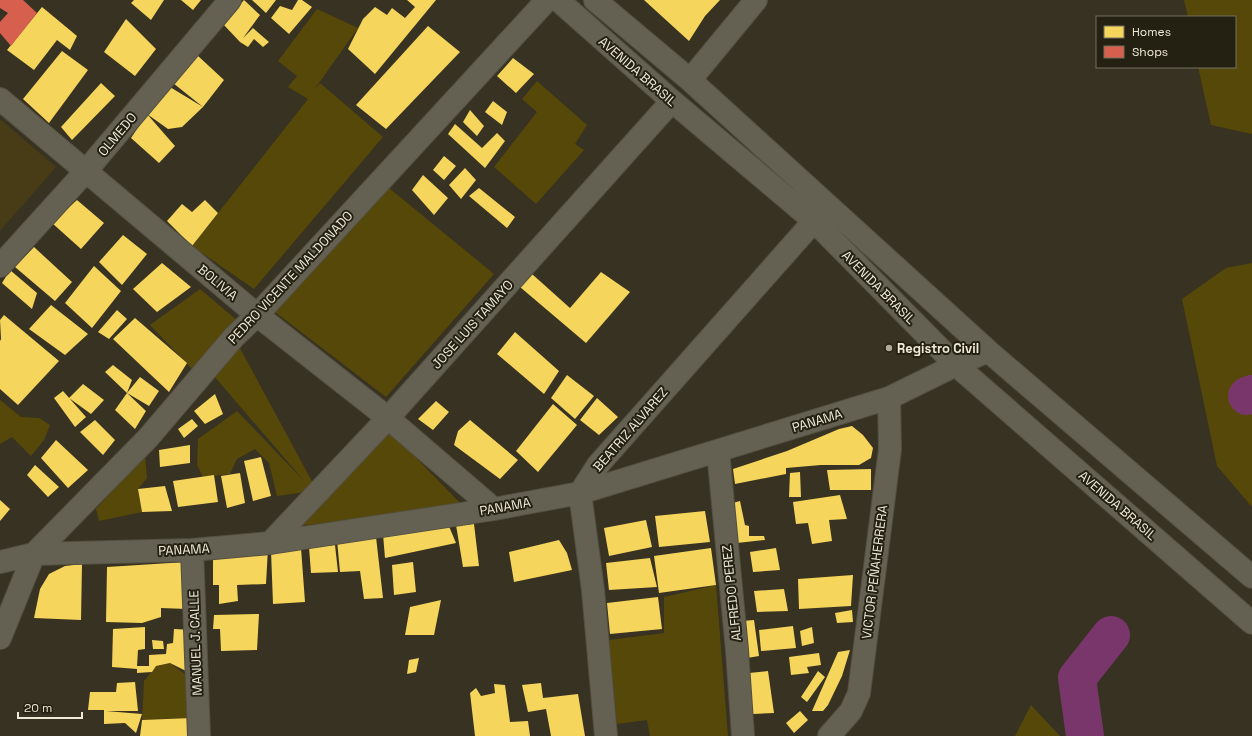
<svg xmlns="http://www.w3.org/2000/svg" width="1252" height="736" viewBox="0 0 1252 736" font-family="'Space Grotesk',sans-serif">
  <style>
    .built { fill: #473c15 }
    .green { fill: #564808 }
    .homes { fill: #f6d55c }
    .shops { fill: #d6604d }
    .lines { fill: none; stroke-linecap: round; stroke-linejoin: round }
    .river { stroke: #79366a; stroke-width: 38 }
    .minor-casing { stroke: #545040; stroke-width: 24 }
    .minor { stroke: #646153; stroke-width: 22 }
    .poi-dot { fill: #afaa97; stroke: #242012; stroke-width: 1.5 }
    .labels { text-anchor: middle; stroke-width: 4; stroke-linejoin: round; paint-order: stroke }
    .street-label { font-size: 13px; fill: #efead7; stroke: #242012 }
    .poi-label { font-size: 13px; font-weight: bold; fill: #efead7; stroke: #242012; text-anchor: start }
  </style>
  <rect width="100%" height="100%" fill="#373221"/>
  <path class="built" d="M0 119 56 167 0 231Z"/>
  <path class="green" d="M1184 0H1252V134L1211 125 1198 67H1235V17H1188Z
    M317 9 358 28 314 90 320 83 383 137 254 289 192 246 308 99 288 87 297 76 278 61Z
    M537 81 587 125 575 144 584 150 536 204 494 167 537 112 522 99Z
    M389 188 494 274 386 397 275 312Z
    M1252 263V507L1217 466 1182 299 1226 268Z
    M200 289 239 322 192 369 150 325Z
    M234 337 315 487 313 491 277 496 269 463 255 449 237 459 230 474 203 477 197 465 198 439 237 411 305 482 208 369Z
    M0 400 21 417 39 418 50 425 44 440 31 456 12 437 0 444Z
    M391 432 462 505 300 526Z
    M145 455 147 478 138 489 142 512 99 521 96 509Z
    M716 585 728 736H650L647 720 617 724 609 640 664 633V597Z
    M170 663 186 675 191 718 142 720 144 681 156 666Z
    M1031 705 1060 736H1015Z"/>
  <path class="homes" d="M134 0H164L151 20 131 3Z
    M181 0H201L193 10Z
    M244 0 260 15 243 38 253 28 269 42 263 47 254 39 248 47 240 42 223 24Z
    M252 0H276L266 13Z
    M298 0H302L312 7 289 34 271 18 280 6 292 10Z
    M407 0H436L375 74 348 49 363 19 375 7 387 15 392 8 405 18 415 7Z
    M644 0H720L705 16 689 41Z
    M42 7 77 36 70 50 57 40 34 70 7 50Z
    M126 19 156 49 135 76 104 52Z
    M428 26 460 52 386 129 356 105Z
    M62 51 88 70 49 123 23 99Z
    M197 55 224 80 203 107 173 83Z
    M513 58 534 74 516 93 497 76Z
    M101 83 115 96 72 140 61 127Z
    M170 87 203 107 182 127 168 129 147 114 175 146 159 163 131 138 147 114Z
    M493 101 507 112 502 125 485 112Z
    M470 110 484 126 477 136 463 122Z
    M455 124 482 148 497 133 505 141 485 168 448 134Z
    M444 156 456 166 444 180 433 170Z
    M465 168 476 180 461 199 449 185Z
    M423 175 448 198 434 215 412 190Z
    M479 188 515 217 507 228 469 196Z
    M77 200 104 223 81 249 52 223Z
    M205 200 218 213 192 246 167 221 182 204 192 212Z
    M123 235 147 254 122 285 99 262Z
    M34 247 72 282 55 301 15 267Z
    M162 263 191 287 157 312 133 289Z
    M94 266 121 291 92 328 65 303Z
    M10 270 37 293 32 309 2 283Z
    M601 272 630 292 586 343 520 287 532 274 570 308Z
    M51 305 88 334 65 355 29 329Z
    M117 310 127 319 109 339 98 332Z
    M4 315 59 361 18 405 0 389V341L1 339 0 320Z
    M135 318 187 363 169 392 113 339Z
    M515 332 559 371 544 394 497 354Z
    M113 365 132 380 127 393 105 372Z
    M567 375 594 396 575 419 551 398Z
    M140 377 159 391 149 406 127 393Z
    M83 384 104 400 91 414 69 398Z
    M63 391 86 417 75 427 54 398Z
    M127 393 146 411 135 429 115 410Z
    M215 394 223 414 205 424 194 411Z
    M597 398 618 417 599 435 580 420Z
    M436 401 449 412 433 430 418 419Z
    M553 404 577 425 538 472 516 451Z
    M192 419 198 426 184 438 178 429Z
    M95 420 115 440 103 455 80 432Z
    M470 420 518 460 500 479 454 445 458 431Z
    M852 426 863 435 873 448 871 458 859 465H821L786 468V474L735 484 733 469 787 451 839 429Z
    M56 440 88 470 68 488 41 458Z
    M190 445V463L160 467 159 450Z
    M261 457 271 496 253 501 244 461Z
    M35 465 59 487 48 497 27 475Z
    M871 469V490H830L827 470Z
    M800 472 801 497H789L790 473Z
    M240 473 245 503 227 508 221 476Z
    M214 475 218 502 178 507 173 481Z
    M165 486 172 511 142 512 138 489Z
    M840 495 847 519 829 520 832 541 812 544 808 523 796 524 793 502Z
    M0 500 10 509 0 521Z
    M740 501 745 525 749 526V536H764L765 540 737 543 733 503Z
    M705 511 710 542 659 547 655 516Z
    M646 520 652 547 609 556 604 528Z
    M448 524 456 543 385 558 383 534Z
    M474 524 479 566 463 567 456 525Z
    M376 537 383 598 364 599 360 571 340 572 337 540Z
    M559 540 567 553 572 570 514 582 509 552Z
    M335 545 338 572 311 573 309 547Z
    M268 548 266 584 237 585 238 601 219 604V585H213V551Z
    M301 548 305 602 273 604 271 551Z
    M711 548 716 585 659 593 654 556Z
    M776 548 780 570 753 572 750 552Z
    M650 558 657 587 609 590 606 563Z
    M186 562 187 609 161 608V617L142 623 106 622 107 567Z
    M413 562 416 592 394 595 392 565Z
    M82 564 81 620 34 618 40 589 49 574 65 566Z
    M853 575 851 606 799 609 798 579Z
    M784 589 788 611 757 612 754 591Z
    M658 597 662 629 610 634 607 603Z
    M441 600 434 635H405L410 607Z
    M852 610 853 622 837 623 835 613Z
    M259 614 257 650 221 651 220 629H213L214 615Z
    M754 620 759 656 747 658 742 621Z
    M793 626 796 648 761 651 759 630Z
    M145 627V649L138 650 137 666H149V655L166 654 167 644 173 643 174 629 193 630 186 671 170 663 156 666 152 672 137 673V669L112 667 113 629Z
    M812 627 814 643 802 646 800 631Z
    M152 640 163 641 164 649H153Z
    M850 650 842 676 828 705 823 711H812L838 652Z
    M819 653 821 665 807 667 809 673 791 675 789 657Z
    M419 658 416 672 407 674 409 660Z
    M768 671 774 713 753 714 749 673Z
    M818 671 825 677 807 702 801 697Z
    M135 682 138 711H106L142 714 136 733 125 723 104 724V710H88L90 692H116L117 683Z
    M541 683 543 698 578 694 585 736H551L546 709 528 712 522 685Z
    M494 684 505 685 510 722 528 721 530 736H475L470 693 476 688 481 696 495 693Z
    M800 711 808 720 794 733 786 723Z
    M191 718 190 736H140L142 720Z"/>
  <path class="shops" d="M0 0H23L37 13 11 46 0 33V22L8 13 0 8Z"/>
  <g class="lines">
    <path class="river" d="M1247 396 1252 394
      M1085 736 1077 678 1111 635"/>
    <defs>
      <path id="minor" d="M558 0 672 101 814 221 956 365 1252 623
        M595 0 690 80 988 351 1252 577
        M690 80 756 0
        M0 99 257 315 388 418 494 509
        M0 266 86 171 230 0
        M718 451 737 650 743 736
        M270 543 388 418 672 101
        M192 550 199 736
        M0 562 34 554 192 550 270 543 494 509 580 493 889 398 956 365 988 351
        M0 638 34 554 148 438 234 337 257 315 547 0
        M606 736 593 590 580 493 598 465 814 221
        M829 736 851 711 859 693 890 449 889 398"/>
    </defs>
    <use href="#minor" class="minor-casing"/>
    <use href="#minor" class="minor"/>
  </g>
  <circle class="poi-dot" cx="889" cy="348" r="4"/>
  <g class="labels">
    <g class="street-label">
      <text transform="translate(638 71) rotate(41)" y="5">AVENIDA BRASIL</text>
      <text transform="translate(117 134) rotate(-50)" y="5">OLMEDO</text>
      <text transform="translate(290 277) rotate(-47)" y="5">PEDRO VICENTE MALDONADO</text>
      <text transform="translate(218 282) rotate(40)" y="5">BOLIVIA</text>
      <text transform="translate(879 287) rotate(45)" y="5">AVENIDA BRASIL</text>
      <text transform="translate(472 324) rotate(-48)" y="5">JOSE LUIS TAMAYO</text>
      <text transform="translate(817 420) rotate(-17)" y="5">PANAMA</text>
      <text transform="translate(630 429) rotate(-49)" y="5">BEATRIZ ALVAREZ</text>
      <text transform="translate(1118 505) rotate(41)" y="5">AVENIDA BRASIL</text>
      <text transform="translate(505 506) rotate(-10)" y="5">PANAMA</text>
      <text transform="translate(184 549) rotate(-3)" y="5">PANAMA</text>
      <text transform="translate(874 572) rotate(-83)" y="5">VICTOR PEÑAHERRERA</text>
      <text transform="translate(731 593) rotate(-96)" y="5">ALFREDO PEREZ</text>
      <text transform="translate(195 643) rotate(-92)" y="5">MANUEL J. CALLE</text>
    </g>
    <g class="poi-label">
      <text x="897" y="353">Registro Civil</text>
    </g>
  </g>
  <rect x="1096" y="16" width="140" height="52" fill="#242012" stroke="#757161"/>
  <rect x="1104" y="26" width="20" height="12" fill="#f6d55c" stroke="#757161"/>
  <text x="1132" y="36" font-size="12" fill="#efead7">Homes</text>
  <rect x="1104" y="46" width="20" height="12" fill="#d6604d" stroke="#757161"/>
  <text x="1132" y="56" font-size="12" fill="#efead7">Shops</text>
  <path d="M18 712v6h64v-6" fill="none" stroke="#efead7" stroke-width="2"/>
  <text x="24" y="712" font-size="12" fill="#efead7" stroke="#242012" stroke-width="3" paint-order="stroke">20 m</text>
</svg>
